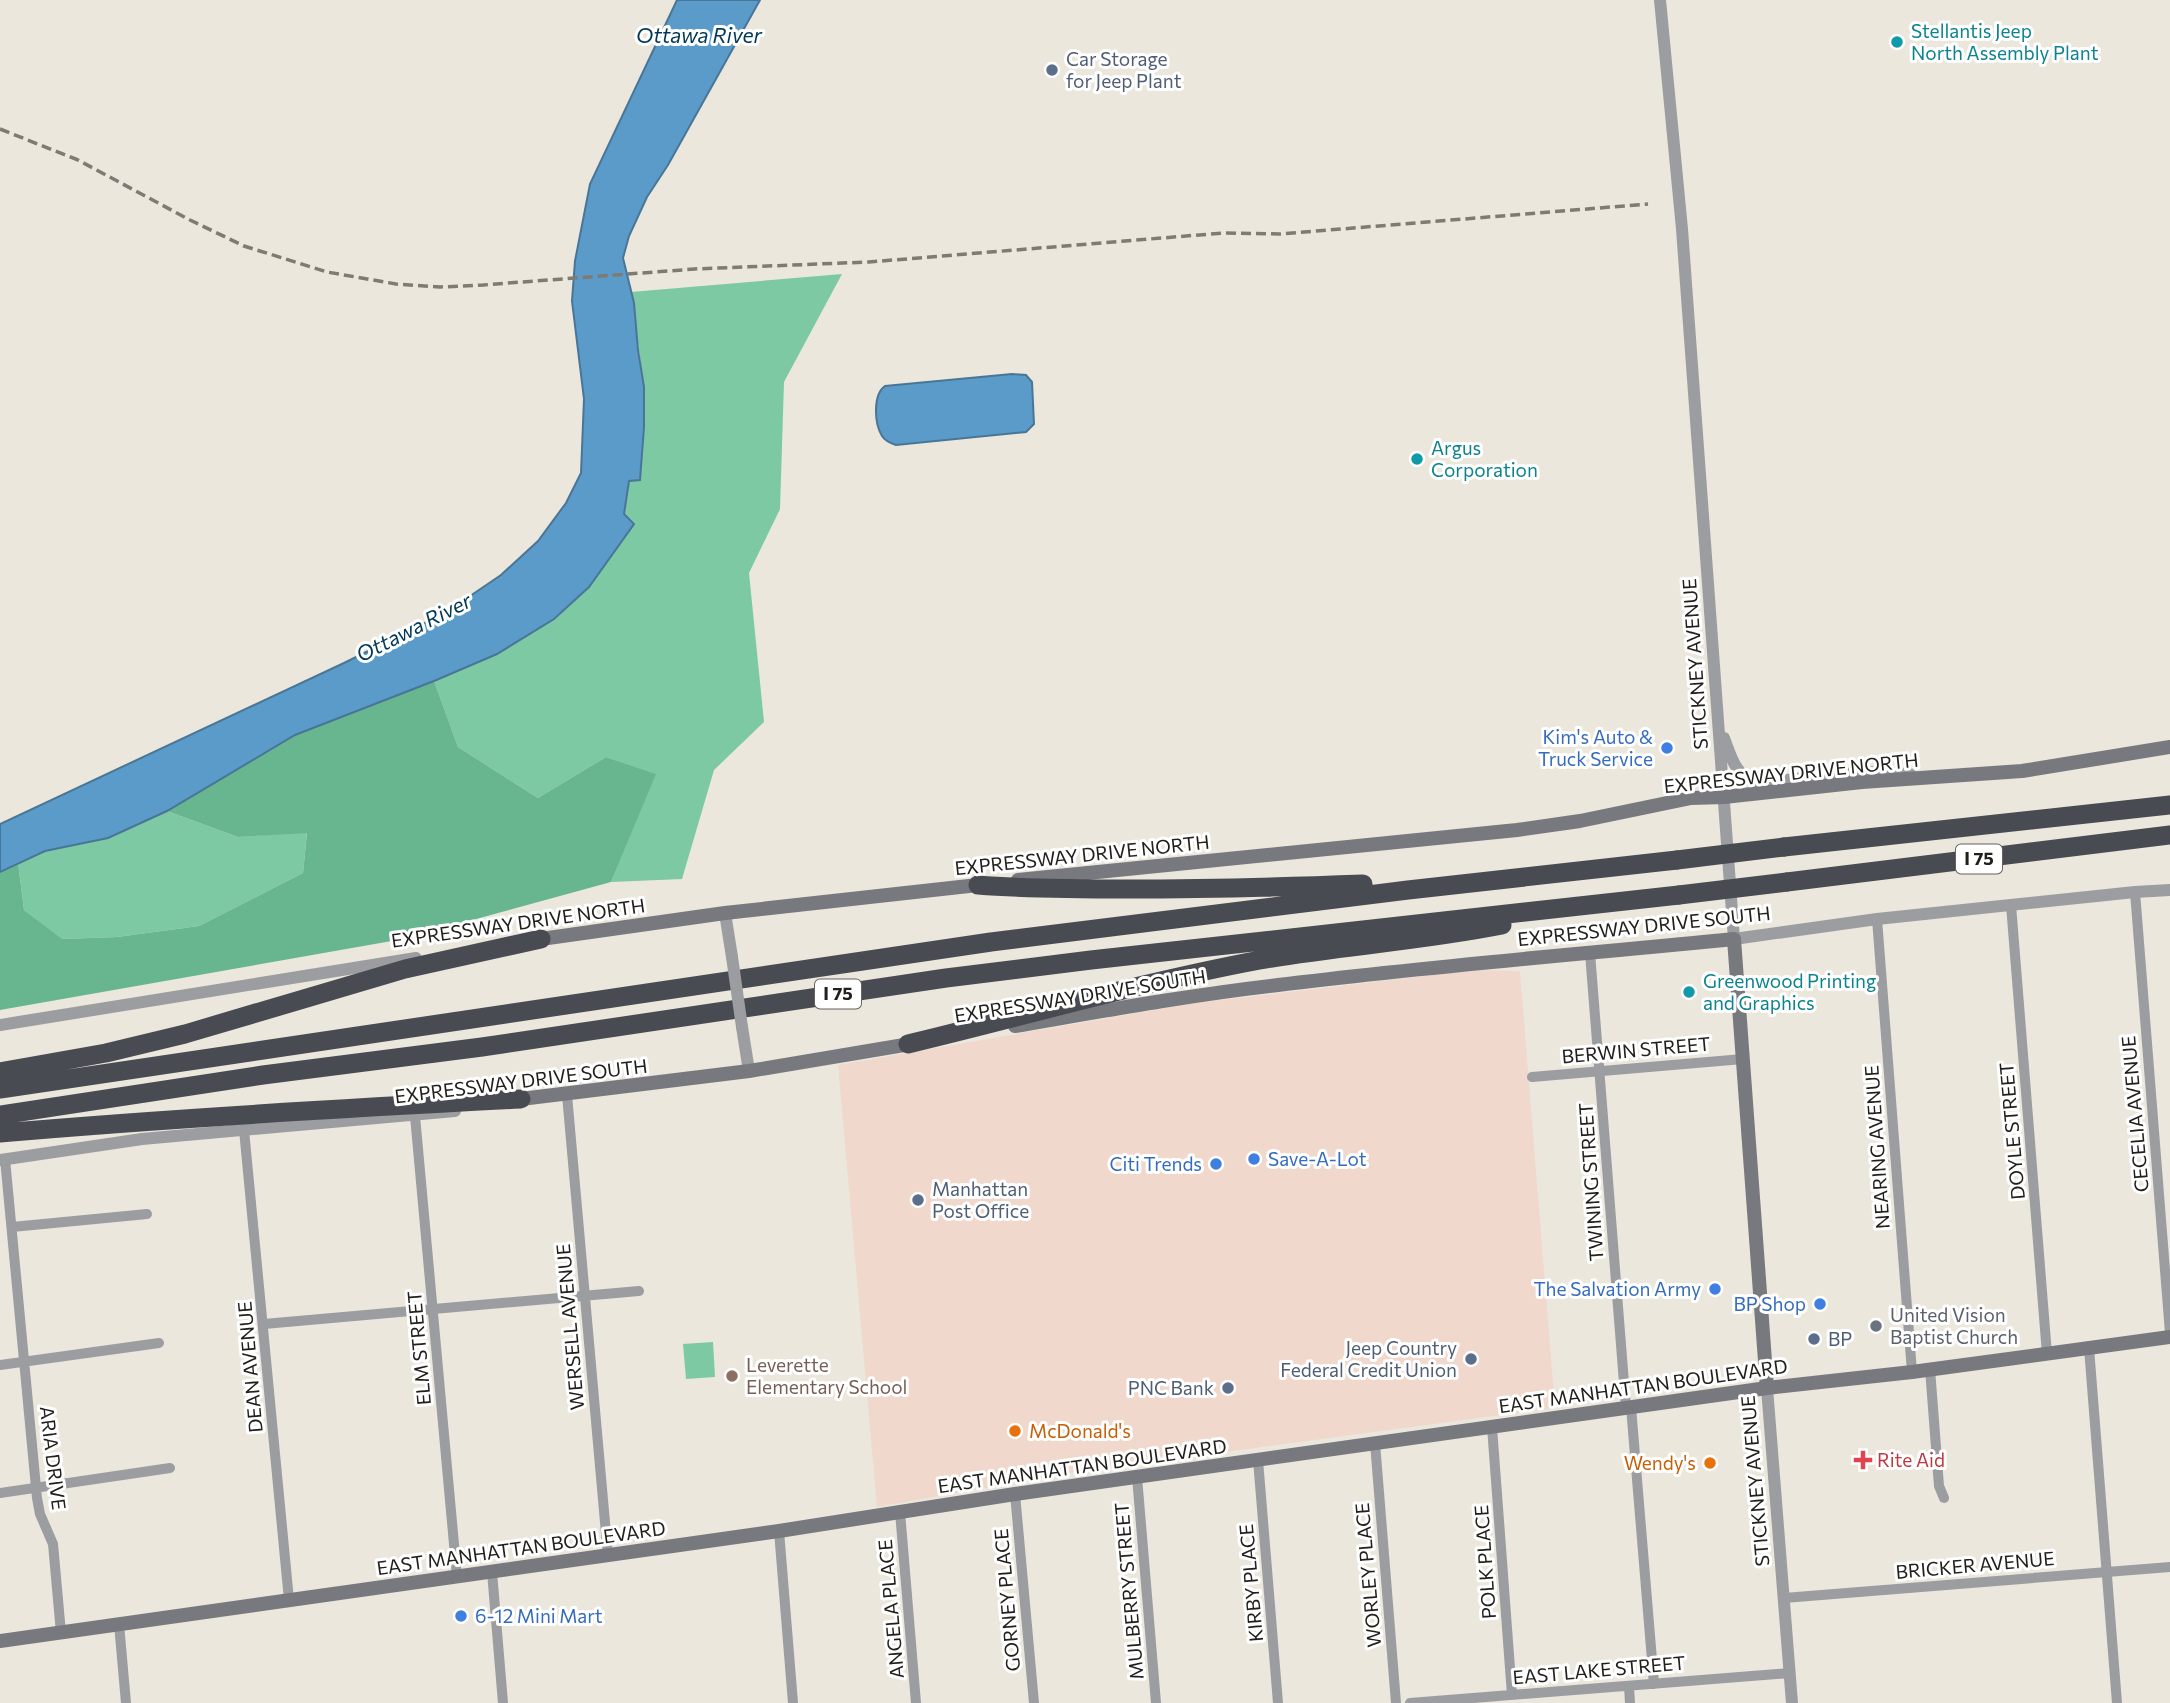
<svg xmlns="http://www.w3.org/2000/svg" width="2170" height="1703" viewBox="0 0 2170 1703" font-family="Commissioner,sans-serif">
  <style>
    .commercial { fill: #f0d8cd }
    .green { fill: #7dc9a3 }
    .forest { fill: #67b690 }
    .water { fill: #5a9bca; stroke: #497696; stroke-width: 2 }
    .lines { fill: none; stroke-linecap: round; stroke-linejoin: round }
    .minor { stroke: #9c9da1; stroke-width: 10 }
    .tertiary { stroke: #9c9da1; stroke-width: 12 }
    .secondary { stroke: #78797f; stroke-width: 14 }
    .motorway { stroke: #494b53; stroke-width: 19 }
    .rail { stroke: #7d7b74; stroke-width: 3.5; stroke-dasharray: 10 5; stroke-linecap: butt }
    .tertiary-bridge { stroke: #9c9da1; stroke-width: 12 }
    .motorway-bridge { stroke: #494b53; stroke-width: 19 }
    .culture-dot { fill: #0f9aa8; stroke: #fff; stroke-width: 2.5 }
    .service-dot { fill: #5c6f8a; stroke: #fff; stroke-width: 2.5 }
    .shop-dot { fill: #3f7fe0; stroke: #fff; stroke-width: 2.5 }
    .worship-dot { fill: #6b7280; stroke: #fff; stroke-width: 2.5 }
    .education-dot { fill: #8d6e63; stroke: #fff; stroke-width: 2.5 }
    .food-dot { fill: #e8710a; stroke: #fff; stroke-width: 2.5 }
    .health-dot { fill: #e0444e; stroke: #fff; stroke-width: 2.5 }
    .labels { text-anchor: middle; stroke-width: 6; stroke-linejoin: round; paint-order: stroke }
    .shield { fill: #fff; stroke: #646360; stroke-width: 2 }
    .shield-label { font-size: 18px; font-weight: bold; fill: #21201c }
    .culture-label { font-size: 19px; fill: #0d838f; stroke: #fff; text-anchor: start }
    .service-label { font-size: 19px; fill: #4e5e75; stroke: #fff; text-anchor: start }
    .street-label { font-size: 19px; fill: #21201c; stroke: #fff }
    .shop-label { font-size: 19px; fill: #366cbe; stroke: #fff; text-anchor: end }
    .worship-label { font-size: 19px; fill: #5b616d; stroke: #fff; text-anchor: start }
    .education-label { font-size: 19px; fill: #785e54; stroke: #fff; text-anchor: start }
    .food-label { font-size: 19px; fill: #c56008; stroke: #fff; text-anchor: start }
    .health-label { font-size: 19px; fill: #be3a42; stroke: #fff; text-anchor: start }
    .water-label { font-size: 21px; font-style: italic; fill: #013858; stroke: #fff }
  </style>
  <rect width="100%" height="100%" fill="#ebe7dd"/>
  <path class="commercial" d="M1476 970 1520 971 1555 1408 1082 1471 877 1507 838 1065 1195 1003Z"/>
  <path class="green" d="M842 274 784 382 780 509 749 573 764 722 714 770 682 879 611 882 655 774 606 757 538 798 458 747 434 681 497 654 634 524 624 515 629 481 640 480 644 427V387L631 292Z
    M167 811 238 837 307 832 303 873 199 926 117 937 61 939 24 910 18 863 45 851 108 838Z
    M713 1342 715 1377 686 1379 683 1344Z"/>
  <path class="forest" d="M434 681 458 747 538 798 606 757 656 774 611 882 403 939 0 1010V872L18 863 24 910 62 939 117 937 199 926 303 873 307 833 238 837 167 811 295 735Z"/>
  <path class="water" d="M677 0H760L668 165 647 197 629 236 623 258 634 303 638 350 644 387V427L640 480 629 481 624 514 634 524 589 587 554 619 497 654 434 681 295 735 167 811 108 838 45 851 0 872V824L344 663 445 613 501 575 538 541 566 503 581 473 584 399 572 301 575 261 590 184Z
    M1012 374 1026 375 1032 382 1034 424 1026 432 896 445C890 443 885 441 882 436 874 423 873 394 885 386Z"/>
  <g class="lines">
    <path class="minor" d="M2135 892 2170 1333
      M2011 905 2047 1354
      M1877 919 1912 1372
      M1590 953 1626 1408
      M1532 1077 1743 1059
      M567 1095 608 1556
      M415 1116 457 1577
      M244 1130 289 1600
      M5 1159 37 1498 40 1514 53 1544 61 1633
      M12 1227 147 1214
      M264 1324 639 1291
      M2089 1348 2117 1703
      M0 1365 159 1343
      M1930 1369 1939 1486 1944 1498
      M1631 1407 1654 1684
      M1492 1427 1512 1695
      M1375 1443 1396 1703
      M1258 1460 1278 1703
      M1137 1477 1156 1703
      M0 1493 170 1468
      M1015 1494 1034 1703
      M900 1512 916 1703
      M779 1531 793 1703
      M492 1572 503 1703
      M1784 1598 2170 1567
      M119 1624 126 1703
      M1629 1686 1630 1703
      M1410 1703 1790 1673"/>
    <path class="tertiary" d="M1660 0 1682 229 1734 939 1877 919 2135 892 2170 890
      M1724 738C1731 757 1735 774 1755 783L1868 772 1910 774
      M725 913 732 957
      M0 1025 416 958
      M742 1027 749 1071
      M0 1160 142 1139 455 1111
      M1767 1388 1792 1703"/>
    <path class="secondary" d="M1018 880 1517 830 1580 821 1691 798 1724 797 1862 782 2022 771 2170 747
      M541 939 725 913 987 884
      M1015 1026C1103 1011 1190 995 1278 985 1430 966 1582 954 1734 939L1767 1388
      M521 1099 749 1071 916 1043
      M0 1641 779 1531 1015 1494 1767 1388 1912 1372 2170 1337"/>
    <path class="motorway" d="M1784 847 2170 805
      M1787 882 2170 835
      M978 885C1028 889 1078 889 1128 889 1206 889 1284 887 1363 884
      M908 1044C1025 1016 1142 982 1260 960 1340 946 1422 941 1502 925
      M0 1072 106 1053 185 1034 405 969 541 939
      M0 1089 991 942 1408 890 1677 860
      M0 1115 263 1075 482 1047 946 978 1091 960 1679 895
      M0 1133C173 1118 347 1108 521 1099"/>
    <path class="rail" d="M0 129 78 160 190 220 244 246 327 272 396 284 440 287 483 285 694 269 869 262 1223 233 1280 234 1648 204"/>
    <path class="tertiary-bridge" d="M732 957 742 1027"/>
    <path class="motorway-bridge" d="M1677 860 1784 847
      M1679 895 1787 882"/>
  </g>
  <g class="culture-dot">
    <circle cx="1897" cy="42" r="7"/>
    <circle cx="1417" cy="459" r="7"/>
    <circle cx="1689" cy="992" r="7"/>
  </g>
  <g class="service-dot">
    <circle cx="1052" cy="70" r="7"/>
    <circle cx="918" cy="1200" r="7"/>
    <circle cx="1814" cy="1339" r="7"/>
    <circle cx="1471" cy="1359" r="7"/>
    <circle cx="1228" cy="1388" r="7"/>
  </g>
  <g class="shop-dot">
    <circle cx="1667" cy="748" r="7"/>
    <circle cx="1254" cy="1159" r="7"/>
    <circle cx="1216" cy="1164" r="7"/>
    <circle cx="1715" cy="1289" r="7"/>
    <circle cx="1820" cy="1304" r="7"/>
    <circle cx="461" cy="1616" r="7"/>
  </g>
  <circle class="worship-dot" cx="1876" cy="1326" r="7"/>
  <circle class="education-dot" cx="732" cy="1376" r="7"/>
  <g class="food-dot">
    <circle cx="1015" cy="1431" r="7"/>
    <circle cx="1710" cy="1463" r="7"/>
  </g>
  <path class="health-dot" d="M1859.5 1449.5h7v7h7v7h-7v7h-7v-7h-7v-7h7z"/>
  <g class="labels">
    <g class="shield">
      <rect x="1956" y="844.5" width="46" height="29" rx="5"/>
      <rect x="815" y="979.5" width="46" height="29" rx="5"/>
    </g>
    <g class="shield-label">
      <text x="1979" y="865">I 75</text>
      <text x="838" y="1000">I 75</text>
    </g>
    <g class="culture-label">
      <text x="1911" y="38">Stellantis Jeep<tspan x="1911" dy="22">North Assembly Plant</tspan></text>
      <text x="1431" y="455">Argus<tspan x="1431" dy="22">Corporation</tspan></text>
      <text x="1703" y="988">Greenwood Printing<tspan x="1703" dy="22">and Graphics</tspan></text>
    </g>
    <g class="service-label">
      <text x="1066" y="66">Car Storage<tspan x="1066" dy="22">for Jeep Plant</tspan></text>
      <text x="932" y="1196">Manhattan<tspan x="932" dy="22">Post Office</tspan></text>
      <text x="1828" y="1346">BP</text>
      <text x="1457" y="1355" text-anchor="end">Jeep Country<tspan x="1457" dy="22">Federal Credit Union</tspan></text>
      <text x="1214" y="1395" text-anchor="end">PNC Bank</text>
    </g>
    <g class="street-label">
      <text transform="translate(1695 664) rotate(-94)" y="7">STICKNEY AVENUE</text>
      <text transform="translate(1791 773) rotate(-6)" y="7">EXPRESSWAY DRIVE NORTH</text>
      <text transform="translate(1082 855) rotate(-6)" y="7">EXPRESSWAY DRIVE NORTH</text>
      <text transform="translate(518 923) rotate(-8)" y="7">EXPRESSWAY DRIVE NORTH</text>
      <text transform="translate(1644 926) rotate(-6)" y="7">EXPRESSWAY DRIVE SOUTH</text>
      <text transform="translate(1080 996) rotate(-9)" y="7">EXPRESSWAY DRIVE SOUTH</text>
      <text transform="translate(1636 1050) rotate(-5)" y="7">BERWIN STREET</text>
      <text transform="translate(521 1081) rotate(-7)" y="7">EXPRESSWAY DRIVE SOUTH</text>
      <text transform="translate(2135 1114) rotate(-95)" y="7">CECELIA AVENUE</text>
      <text transform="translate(2012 1131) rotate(-95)" y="7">DOYLE STREET</text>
      <text transform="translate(1877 1147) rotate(-94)" y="7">NEARING AVENUE</text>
      <text transform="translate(1591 1182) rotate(-94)" y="7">TWINING STREET</text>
      <text transform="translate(570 1327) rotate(-95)" y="7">WERSELL AVENUE</text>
      <text transform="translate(419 1348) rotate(-95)" y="7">ELM STREET</text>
      <text transform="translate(250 1367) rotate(-95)" y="7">DEAN AVENUE</text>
      <text transform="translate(1643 1386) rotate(-8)" y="7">EAST MANHATTAN BOULEVARD</text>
      <text transform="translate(53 1458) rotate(83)" y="7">ARIA DRIVE</text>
      <text transform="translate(1082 1466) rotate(-8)" y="7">EAST MANHATTAN BOULEVARD</text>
      <text transform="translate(1755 1481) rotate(-95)" y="7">STICKNEY AVENUE</text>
      <text transform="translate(521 1548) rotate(-8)" y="7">EAST MANHATTAN BOULEVARD</text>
      <text transform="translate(1485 1562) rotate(-94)" y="7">POLK PLACE</text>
      <text transform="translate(1975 1565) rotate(-5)" y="7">BRICKER AVENUE</text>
      <text transform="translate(1368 1575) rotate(-95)" y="7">WORLEY PLACE</text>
      <text transform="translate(1251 1583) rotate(-95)" y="7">KIRBY PLACE</text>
      <text transform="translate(1129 1591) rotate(-95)" y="7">MULBERRY STREET</text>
      <text transform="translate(1007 1600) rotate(-95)" y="7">GORNEY PLACE</text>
      <text transform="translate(891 1609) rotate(-95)" y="7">ANGELA PLACE</text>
      <text transform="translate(1599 1670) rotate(-5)" y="7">EAST LAKE STREET</text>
    </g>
    <g class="shop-label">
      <text x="1653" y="744">Kim's Auto &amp;<tspan x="1653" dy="22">Truck Service</tspan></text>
      <text x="1268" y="1166" text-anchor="start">Save-A-Lot</text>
      <text x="1202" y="1171">Citi Trends</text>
      <text x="1701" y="1296">The Salvation Army</text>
      <text x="1806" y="1311">BP Shop</text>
      <text x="475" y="1623" text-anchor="start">6-12 Mini Mart</text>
    </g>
    <g class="worship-label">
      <text x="1890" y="1322">United Vision<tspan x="1890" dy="22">Baptist Church</tspan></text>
    </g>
    <g class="education-label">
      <text x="746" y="1372">Leverette<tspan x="746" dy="22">Elementary School</tspan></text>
    </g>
    <g class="food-label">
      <text x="1029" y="1438">McDonald's</text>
      <text x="1696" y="1470" text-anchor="end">Wendy's</text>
    </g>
    <g class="health-label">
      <text x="1877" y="1467">Rite Aid</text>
    </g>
    <g class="water-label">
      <text x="699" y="43">Ottawa River</text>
      <text transform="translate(414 628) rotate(-27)" y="7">Ottawa River</text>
    </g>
  </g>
</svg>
